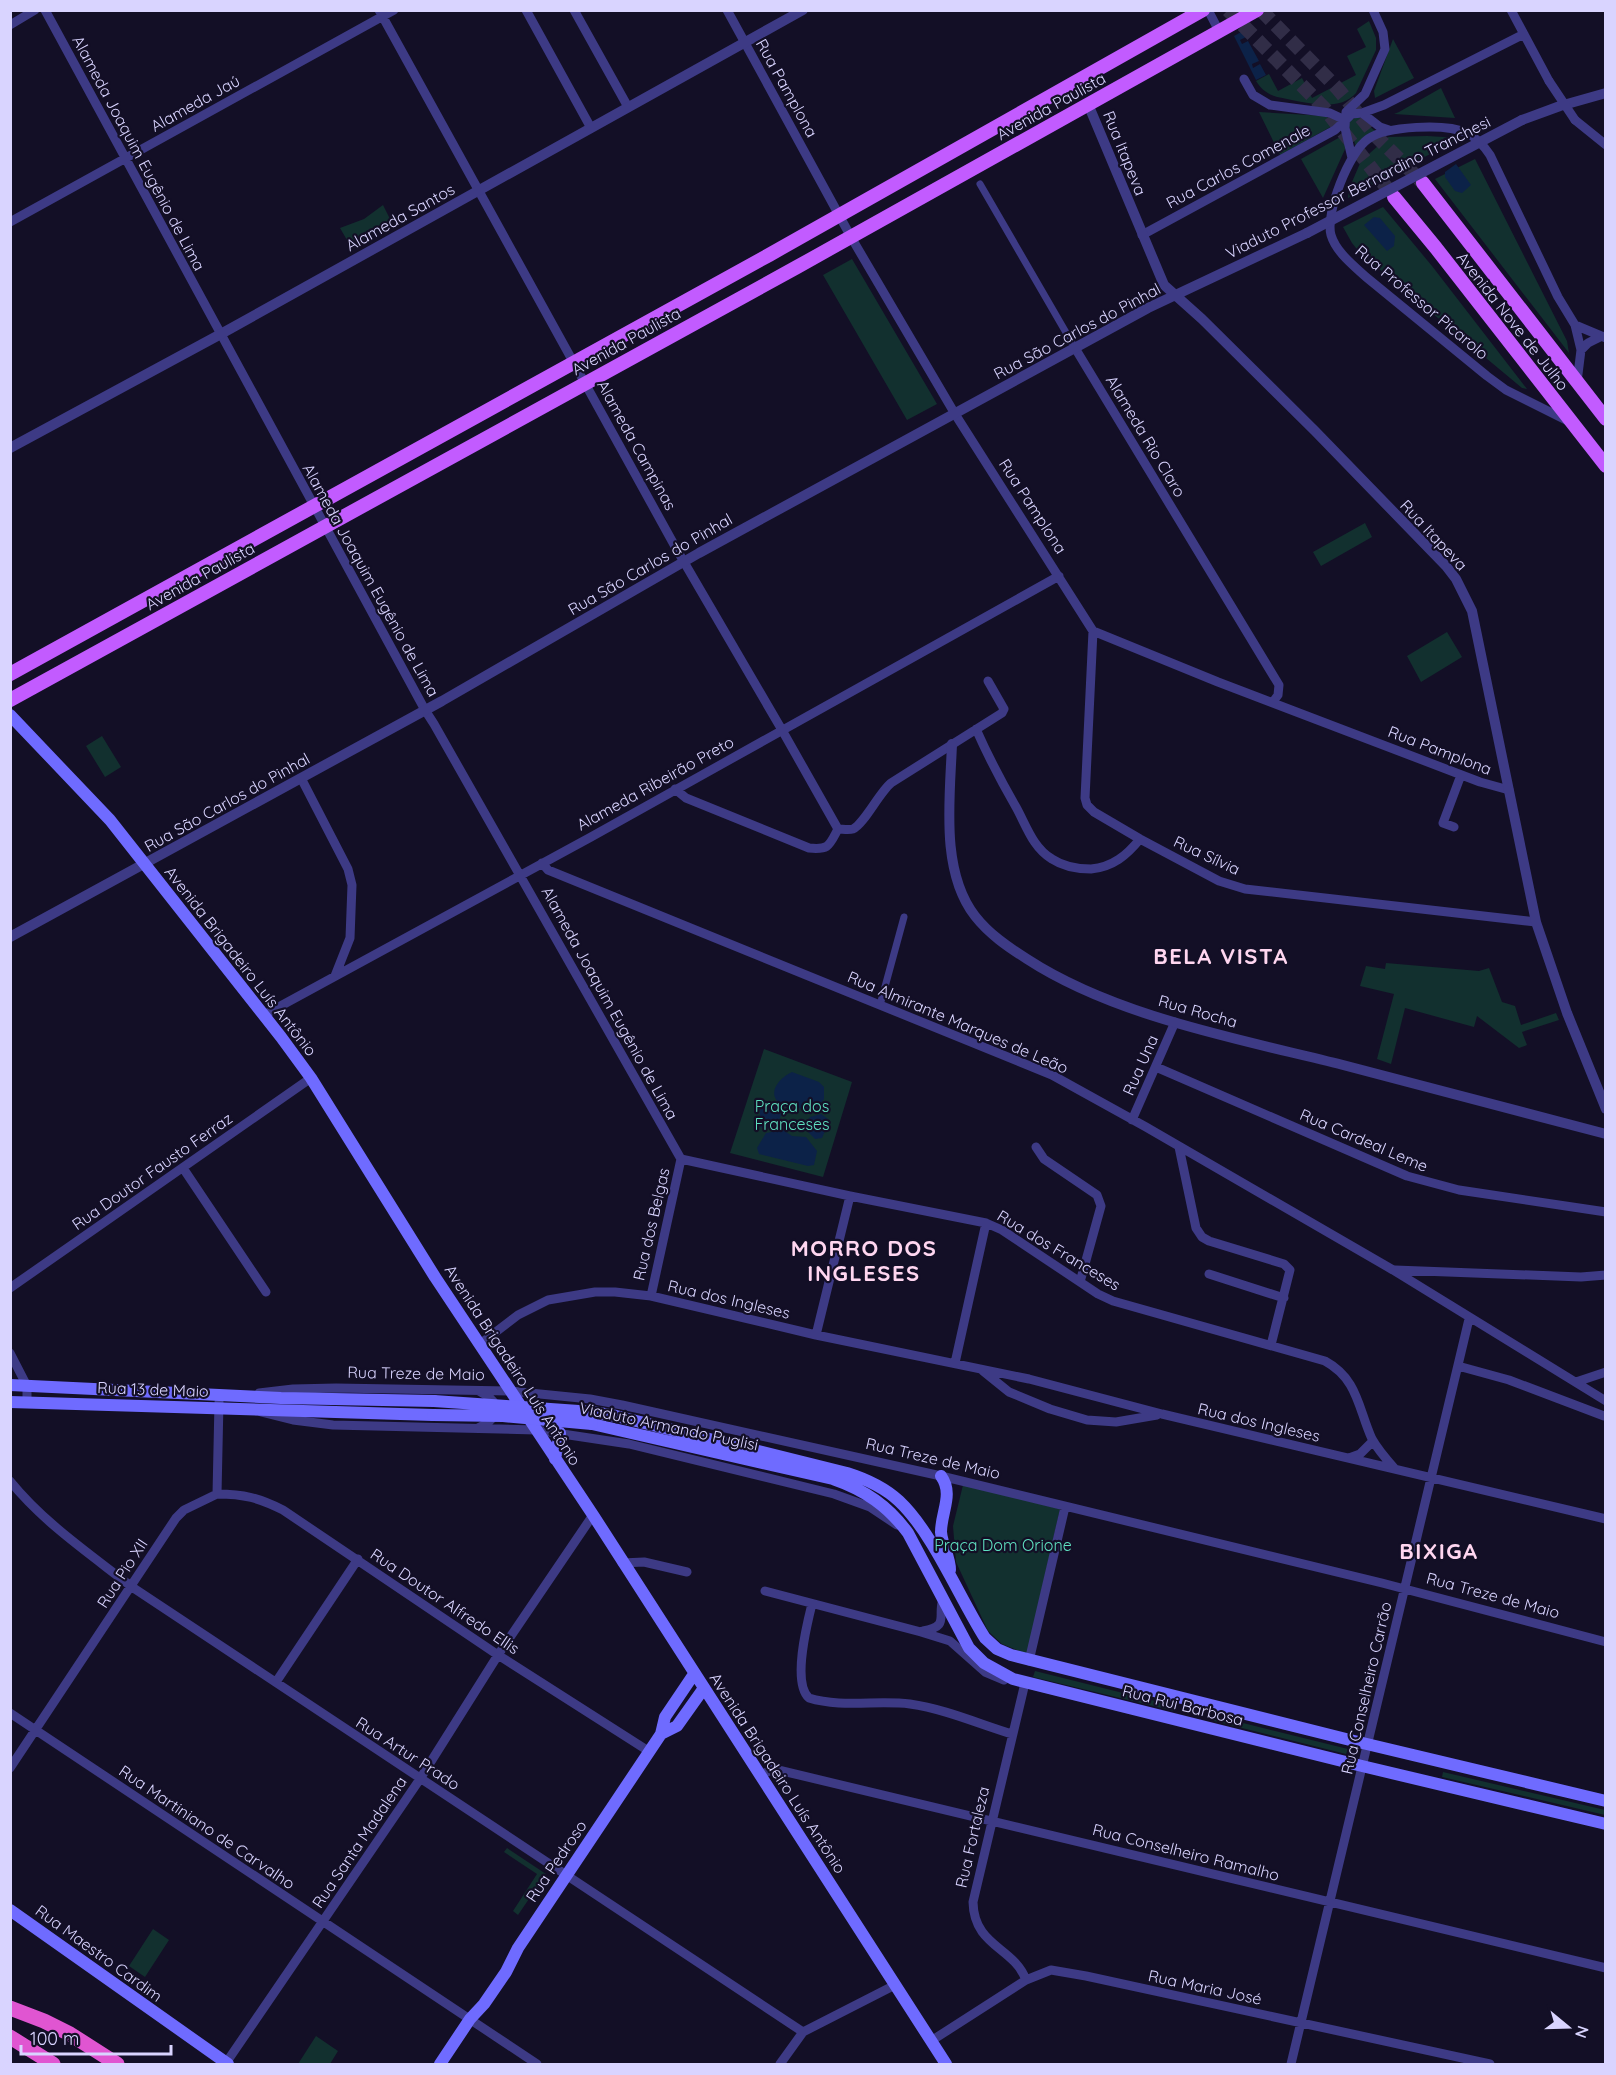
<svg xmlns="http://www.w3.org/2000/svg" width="1616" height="2075" viewBox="0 0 1616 2075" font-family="Quicksand,sans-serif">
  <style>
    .green { fill: #12302f }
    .water { fill: #0c2248 }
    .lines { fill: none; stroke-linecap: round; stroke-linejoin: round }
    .primary-tunnel { stroke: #312d47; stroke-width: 14; stroke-dasharray: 14 7; stroke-linecap: butt }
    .pedestrian { stroke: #3d3a85; stroke-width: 7 }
    .minor { stroke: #3d3a85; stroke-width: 9 }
    .tertiary { stroke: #3d3a85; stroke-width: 10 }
    .secondary { stroke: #6f6bff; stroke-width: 12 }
    .primary { stroke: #c25bff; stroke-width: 14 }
    .trunk { stroke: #e055d1; stroke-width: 15 }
    .minor-bridge { stroke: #3d3a85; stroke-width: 9 }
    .tertiary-bridge { stroke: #3d3a85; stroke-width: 10 }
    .secondary-bridge { stroke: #6f6bff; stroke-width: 12 }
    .labels { text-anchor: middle; stroke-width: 4.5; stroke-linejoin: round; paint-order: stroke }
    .street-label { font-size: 16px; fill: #d9d4ff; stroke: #130f26 }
    .park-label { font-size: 16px; fill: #5fe0c0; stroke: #130f26 }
    .district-label { font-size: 22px; font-weight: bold; letter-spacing: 1.5px; fill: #ffd6f0; stroke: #130f26 }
  </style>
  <rect width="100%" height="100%" fill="#130f26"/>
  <path class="green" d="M1369 21 1376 38V50L1356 93C1338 114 1301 101 1277 97 1267 94 1261 89 1256 81L1269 74 1278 91 1302 78 1312 98 1356 75 1347 56 1366 47 1357 29Z
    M1393 39 1414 78 1375 98 1374 91Z
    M1441 88 1455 118 1394 114 1399 112Z
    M1259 112 1326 116 1334 125 1280 155Z
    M1359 117 1375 131 1356 148C1354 135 1340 120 1359 117Z
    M1342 136 1346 147 1323 198 1301 159Z
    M1427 136 1460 138 1348 198 1349 189 1361 161 1388 137Z
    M1475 159 1567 341 1569 353 1435 179Z
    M383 205 392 223 351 247 340 228 364 219Z
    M1383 207 1432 266 1527 389 1522 388 1360 253 1352 243 1343 227Z
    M852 259 937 404 907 420 823 275Z
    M1365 523 1372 537 1321 566 1313 552Z
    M1447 632 1462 657 1421 682 1407 656Z
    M102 736 121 767 105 777 86 746Z
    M1386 963 1479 971 1489 968 1502 1002 1515 1006 1521 1025 1556 1013 1559 1020 1522 1032 1527 1045 1519 1048 1477 1016 1474 1027 1405 1008 1391 1064 1377 1059 1394 994 1360 986 1366 966 1385 969Z
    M764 1049 852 1082 823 1177 730 1153Z
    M963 1485 1060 1509 1027 1654 1002 1644 988 1631 956 1562 953 1526Z
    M1035 1671 1175 1706 1174 1711 1033 1677Z
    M1215 1716 1348 1749 1346 1754 1214 1721Z
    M1443 1772 1605 1810V1815L1442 1777Z
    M507 1848 546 1874 518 1915 513 1911 537 1874 504 1852Z
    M153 1929 169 1940 145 1977 129 1966Z
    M316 2036 338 2051 330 2064H298Z"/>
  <path class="water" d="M1243 31 1246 37 1240 40 1242 44 1248 41 1259 61 1252 64 1253 68 1260 64 1266 75 1256 80 1234 36Z
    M1456 164 1471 185 1462 193 1455 191 1445 177V172Z
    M1374 217 1380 218 1395 236 1394 246 1387 251 1364 225Z
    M792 1072 819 1082 824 1087V1099L815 1110C807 1112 804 1109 797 1107 792 1106 787 1108 782 1105 765 1094 779 1078 792 1072Z
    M763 1102C773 1102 778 1106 781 1115 778 1125 770 1130 760 1127V1111Z
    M821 1114 828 1119V1124L822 1138 815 1139 807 1131 806 1123 810 1117Z
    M783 1130 792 1136 806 1137 817 1151 814 1165 808 1166 759 1154 757 1148 766 1133Z"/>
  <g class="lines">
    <path class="primary-tunnel" d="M1228 10 1325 109 1394 197
      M1261 10 1338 89 1376 136 1423 183"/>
    <path class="pedestrian" d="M980 184 1075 348
      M880 1005 904 917"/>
    <path class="minor" d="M45 10 425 710 434 724 681 1159
      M379 10 677 550 782 730 838 829
      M526 10 591 128
      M574 10 628 107
      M727 10 851 237 955 414 1093 631 1218 682 1480 782 1509 790
      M1208 10 1219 31
      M1511 10 1549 81
      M10 25 35 10
      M1244 79 1253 95 1270 105 1330 113 1345 120
      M1362 113 1380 127 1389 130
      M1575 120 1606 145
      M1352 158 1345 128 1346 112 1365 94 1385 49 1383 32 1373 10
      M10 222 394 10
      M1142 235 1335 130 1352 114 1362 113 1384 105 1524 34
      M1575 325 1606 338
      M1075 348 1279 685 1278 695 1273 702
      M1581 350 1588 343 1602 336
      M1568 421 1506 390 1487 376 1366 277C1353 265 1336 252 1331 235 1325 213 1349 152 1368 139 1386 126 1446 123 1467 133 1477 138 1484 146 1490 155L1558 297 1575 325 1581 350 1577 382
      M1093 631 1085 798 1087 805 1094 812 1140 839 1219 881 1245 889 1536 922
      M976 729C988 756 1001 781 1016 807 1026 825 1033 848 1052 859 1064 867 1076 869 1091 869 1113 867 1127 855 1140 839
      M301 778 348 869 352 885 350 938 335 976
      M675 789 686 798 809 848C829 850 829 846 838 829
      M1454 827 1443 823 1461 775
      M838 829C842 829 849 830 853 829 864 824 879 793 891 783L1002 713 1004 709 988 681
      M542 863 548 870 1052 1075 1146 1127 1393 1270 1606 1401
      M264 1015 591 837 1059 576
      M1156 1067 1407 1176 1459 1190 1606 1212
      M1132 1120 1175 1022
      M1036 1147 1044 1159 1097 1195 1101 1206 1080 1282
      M1179 1147 1196 1228 1202 1237 1209 1241 1284 1264 1290 1270 1271 1345
      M681 1159 850 1196 986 1223 1002 1230 1098 1294 1113 1301 1325 1361C1358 1379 1358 1408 1372 1439 1378 1450 1387 1460 1395 1469
      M183 1168 266 1292
      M1395 1270 1581 1277 1606 1275
      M1209 1274 1284 1298
      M10 1288 311 1078
      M651 1296 681 1159
      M816 1335 850 1196
      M480 1344 518 1315 548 1300 595 1292H615L651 1296 816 1335 1029 1379 1162 1414 1606 1519
      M10 1353 27 1386V1402
      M955 1363 986 1223
      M1458 1366 1509 1380 1604 1416
      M983 1371 1009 1392 1050 1409 1087 1420 1116 1422 1157 1415
      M1576 1382 1606 1372
      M259 1393 293 1389 336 1388 510 1391 590 1399 622 1405 941 1476 1382 1583 1606 1642
      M261 1412 293 1420 333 1425 536 1430 629 1444 834 1494 870 1507 897 1525
      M478 1428C503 1416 502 1403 479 1391
      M1349 1458 1360 1454 1373 1441
      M10 1481C44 1523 90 1554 132 1587L803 2032
      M217 1494C244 1494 259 1498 283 1510L498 1655 650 1752
      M622 1563 644 1562 687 1572
      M765 1591 921 1632 950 1641 985 1672 1004 1680
      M812 1604C807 1624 792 1683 809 1698 841 1708 877 1700 910 1704 945 1709 979 1724 1012 1734
      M923 1631C950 1626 937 1617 943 1599
      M1029 1661 1065 1507
      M276 1682 358 1559
      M1025 1683 973 1902C974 1947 1014 1947 1026 1980
      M10 1713 537 2064
      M10 1768 176 1518 184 1510 217 1494 219 1402
      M760 1775 774 1769 1606 1968
      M931 2041 1026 1980 1051 1970 1086 1976 1490 2064
      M226 2063 420 1779 498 1655 593 1515
      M780 2064 803 2032 895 1985
      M1291 2064 1469 1319"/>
    <path class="tertiary" d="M1088 104 1164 285 1202 319 1315 431 1446 566 1456 579 1472 611 1536 922 1567 1013 1606 1109
      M1522 120 1560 106 1606 93
      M10 448 219 335 803 10
      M952 744C950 798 940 871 975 916 989 934 1008 947 1027 959 1116 1017 1240 1039 1343 1065 1430 1088 1518 1111 1606 1134
      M10 937 442 701 699 553 1148 308 1307 233"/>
    <path class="secondary" d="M10 715 110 820 281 1037 311 1078 435 1277 593 1515 946 2064
      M10 1385 281 1398 434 1401
      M10 1402 433 1415
      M593 1412 616 1416 847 1473C866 1479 885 1488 899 1501 933 1533 959 1597 985 1638L997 1649 1011 1655 1350 1740 1606 1801
      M592 1424 833 1479C865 1490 888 1506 908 1533L969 1648 984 1663 1013 1679 1362 1766 1606 1824
      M555 1459 560 1433
      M941 1476C954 1494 941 1512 941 1532 942 1545 950 1557 950 1570
      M661 1734 677 1726 704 1688
      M10 1910 228 2064
      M440 2064 470 2019 484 2004 506 1972 518 1948 661 1734 665 1717 694 1674"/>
    <path class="primary" d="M1423 183 1606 419
      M1394 197 1436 248 1606 466
      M10 674 769 255 1203 10
      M10 700 797 267 1257 10"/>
    <path class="trunk" d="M10 2008 44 2021 70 2034 117 2064
      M10 2037 53 2064"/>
    <path class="minor-bridge" d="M1549 81 1575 120"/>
    <path class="tertiary-bridge" d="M1307 233 1522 120"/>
    <path class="secondary-bridge" d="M434 1401 593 1412
      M433 1415 503 1416 592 1424"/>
  </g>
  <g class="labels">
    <g class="street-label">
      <text transform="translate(787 88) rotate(61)" y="6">Rua Pamplona</text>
      <text transform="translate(195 103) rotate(-29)" y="6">Alameda Jaú</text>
      <text transform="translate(1051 106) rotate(-29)" y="6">Avenida Paulista</text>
      <text transform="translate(139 153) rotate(62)" y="6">Alameda Joaquim Eugênio de Lima</text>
      <text transform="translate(1125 153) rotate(68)" y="6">Rua Itapeva</text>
      <text transform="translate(1238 166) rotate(-28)" y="6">Rua Carlos Comenale</text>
      <text transform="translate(1358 187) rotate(-27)" y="6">Viaduto Professor Bernardino Tranchesi</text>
      <text transform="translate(400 217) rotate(-29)" y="6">Alameda Santos</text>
      <text transform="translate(1422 302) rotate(40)" y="6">Rua Professor Picarolo</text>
      <text transform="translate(1513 321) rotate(52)" y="6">Avenida Nove de Julho</text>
      <text transform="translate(1077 331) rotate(-28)" y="6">Rua São Carlos do Pinhal</text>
      <text transform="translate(626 341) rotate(-29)" y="6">Avenida Paulista</text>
      <text transform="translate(1146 436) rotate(59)" y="6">Alameda Rio Claro</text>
      <text transform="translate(637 445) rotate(61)" y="6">Alameda Campinas</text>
      <text transform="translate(1033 506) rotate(57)" y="6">Rua Pamplona</text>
      <text transform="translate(1434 535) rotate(47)" y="6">Rua Itapeva</text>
      <text transform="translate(650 564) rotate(-30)" y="6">Rua São Carlos do Pinhal</text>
      <text transform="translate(200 576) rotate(-29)" y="6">Avenida Paulista</text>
      <text transform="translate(371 580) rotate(61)" y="6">Alameda Joaquim Eugênio de Lima</text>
      <text transform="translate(1440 750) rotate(21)" y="6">Rua Pamplona</text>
      <text transform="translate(655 783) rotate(-29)" y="6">Alameda Ribeirão Preto</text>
      <text transform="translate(227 802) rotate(-29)" y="6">Rua São Carlos do Pinhal</text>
      <text transform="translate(1207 855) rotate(25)" y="6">Rua Sílvia</text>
      <text transform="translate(241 961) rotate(52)" y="6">Avenida Brigadeiro Luís Antônio</text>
      <text transform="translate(610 1003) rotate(61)" y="6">Alameda Joaquim Eugênio de Lima</text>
      <text transform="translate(1198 1011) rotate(16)" y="6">Rua Rocha</text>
      <text transform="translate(958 1022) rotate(23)" y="6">Rua Almirante Marques de Leão</text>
      <text transform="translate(1140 1065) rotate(-66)" y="6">Rua Una</text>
      <text transform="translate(1364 1140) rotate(23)" y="6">Rua Cardeal Leme</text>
      <text transform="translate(152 1171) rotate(-35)" y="6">Rua Doutor Fausto Ferraz</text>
      <text transform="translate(651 1224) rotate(-77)" y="6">Rua dos Belgas</text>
      <text transform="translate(1059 1250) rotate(31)" y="6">Rua dos Franceses</text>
      <text transform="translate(729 1299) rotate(13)" y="6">Rua dos Ingleses</text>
      <text transform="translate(513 1365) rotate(57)" y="6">Avenida Brigadeiro Luís Antônio</text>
      <text transform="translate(416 1373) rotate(1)" y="6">Rua Treze de Maio</text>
      <text transform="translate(153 1389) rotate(2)" y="6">Rua 13 de Maio</text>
      <text transform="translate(1259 1422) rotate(13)" y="6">Rua dos Ingleses</text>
      <text transform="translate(669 1426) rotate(12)" y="6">Viaduto Armando Puglisi</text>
      <text transform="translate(933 1458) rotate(13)" y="6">Rua Treze de Maio</text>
      <text transform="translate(122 1573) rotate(-57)" y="6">Rua Pio XII</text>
      <text transform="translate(1493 1595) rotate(15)" y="6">Rua Treze de Maio</text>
      <text transform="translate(445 1601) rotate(34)" y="6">Rua Doutor Alfredo Ellis</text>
      <text transform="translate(1366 1688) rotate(-77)" y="6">Rua Conselheiro Carrão</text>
      <text transform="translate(1183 1705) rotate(14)" y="6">Rua Rui Barbosa</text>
      <text transform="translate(408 1753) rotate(33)" y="6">Rua Artur Prado</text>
      <text transform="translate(778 1773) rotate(57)" y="6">Avenida Brigadeiro Luís Antônio</text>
      <text transform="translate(207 1827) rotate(34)" y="6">Rua Martiniano de Carvalho</text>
      <text transform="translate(972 1837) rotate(-77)" y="6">Rua Fortaleza</text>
      <text transform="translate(359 1842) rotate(-56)" y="6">Rua Santa Madalena</text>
      <text transform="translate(1186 1852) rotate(14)" y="6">Rua Conselheiro Ramalho</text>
      <text transform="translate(556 1861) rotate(-56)" y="6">Rua Pedroso</text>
      <text transform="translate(99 1953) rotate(36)" y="6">Rua Maestro Cardim</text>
      <text transform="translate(1205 1987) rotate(12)" y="6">Rua Maria José</text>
    </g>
    <g class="park-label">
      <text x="792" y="1112">Praça dos<tspan x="792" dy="18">Franceses</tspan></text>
      <text x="1003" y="1551">Praça Dom Orione</text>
    </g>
    <g class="district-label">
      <text x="1221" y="964">BELA VISTA</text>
      <text x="864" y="1256">MORRO DOS<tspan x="864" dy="25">INGLESES</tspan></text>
      <text x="1439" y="1559">BIXIGA</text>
    </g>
  </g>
  <rect width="1616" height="2075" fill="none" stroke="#d9d4ff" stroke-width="24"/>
  <g transform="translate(1568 2027) rotate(109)" stroke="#130f26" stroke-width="4.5" paint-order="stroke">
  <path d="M0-4.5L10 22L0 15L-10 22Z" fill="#d9d4ff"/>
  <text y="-9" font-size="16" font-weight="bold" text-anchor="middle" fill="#d9d4ff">N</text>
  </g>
  <path d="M21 2045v9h150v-9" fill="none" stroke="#d9d4ff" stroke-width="3"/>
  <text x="30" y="2045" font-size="18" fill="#d9d4ff" stroke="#130f26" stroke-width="4.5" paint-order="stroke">100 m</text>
</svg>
